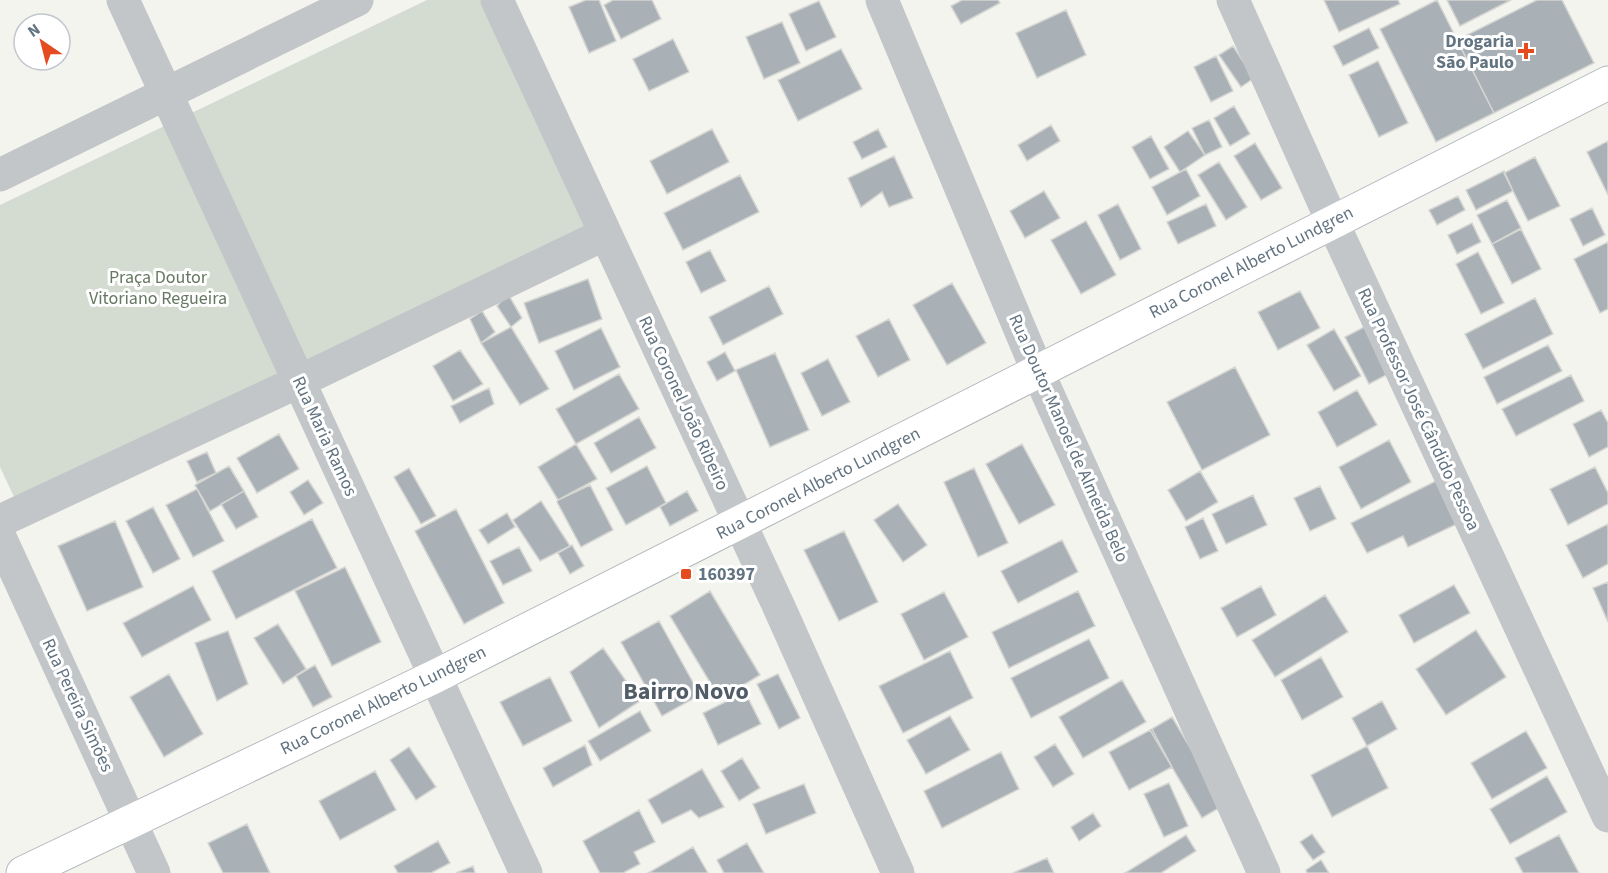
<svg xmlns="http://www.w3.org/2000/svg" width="1608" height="873" viewBox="0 0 1608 873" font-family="'Source Sans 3',sans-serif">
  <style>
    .green { fill: #d4dbd0 }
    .building { fill: #a9b1b6; stroke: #d5d5d2; stroke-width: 1.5 }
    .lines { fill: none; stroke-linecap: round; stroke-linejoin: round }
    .secondary-casing { stroke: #b2b8bc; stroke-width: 35 }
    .street { stroke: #c3c6c9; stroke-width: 33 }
    .secondary { stroke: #fff; stroke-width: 33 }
    .poi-dot { fill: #e44b1f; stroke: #fff; stroke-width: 2 }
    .labels { text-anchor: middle; stroke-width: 6; stroke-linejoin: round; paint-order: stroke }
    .poi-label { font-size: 18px; font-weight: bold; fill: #627381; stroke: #fff; text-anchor: end }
    .street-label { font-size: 18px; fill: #627381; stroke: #fff }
    .park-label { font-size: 18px; fill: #667861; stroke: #fff }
    .district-label { font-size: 24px; font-weight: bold; fill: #505c66; stroke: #fff }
  </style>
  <rect width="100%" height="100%" fill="#f4f4ef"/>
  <path class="green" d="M427 0H484L588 231 22 514 0 467V205Z"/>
  <path class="building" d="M586 0H599L616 41 589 53 569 7Z
    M613 0H652L661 19 621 39 604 5Z
    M962 0H998L1000 3 961 24 951 6Z
    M1324 0H1398L1400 4 1339 32Z
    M1437 0 1494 113 1436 142 1380 29Z
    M1447 0H1511L1460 26Z
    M1537 0H1562L1594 63 1494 113 1457 40Z
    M819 1 836 37 806 51 789 14Z
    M1066 10 1086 55 1037 78 1016 33Z
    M782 22 800 63 764 79 746 37Z
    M1369 28 1379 48 1343 66 1333 46Z
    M673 39 689 72 649 91 633 59Z
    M1233 46 1254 78 1241 87 1219 55Z
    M841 49 862 89 798 121 778 80Z
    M1216 56 1233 91 1211 102 1194 67Z
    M1378 61 1408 123 1379 137 1349 75Z
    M1234 106 1250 134 1230 146 1214 118Z
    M1209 120 1222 147 1205 155 1192 128Z
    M1051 125 1060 141 1027 161 1018 145Z
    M712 129 729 162 667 194 650 161Z
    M878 129 887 147 862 159 853 142Z
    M1188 131 1205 155 1180 172 1164 147Z
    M1151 136 1169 169 1150 179 1132 147Z
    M1608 141V195L1587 152Z
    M1255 143 1282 188 1261 200 1234 156Z
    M894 156 913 198 889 207 882 192 861 207 848 178Z
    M1535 157 1560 206 1528 221 1504 173Z
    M1219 162 1247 207 1226 220 1198 175Z
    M1186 169 1200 196 1167 215 1152 187Z
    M1504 171 1513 191 1476 210 1466 190Z
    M740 175 759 212 683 250 664 213Z
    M1044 191 1060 218 1025 238 1010 211Z
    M1458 196 1465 210 1437 225 1429 210Z
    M1507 200 1521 228 1492 244 1477 215Z
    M1118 204 1141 249 1120 260 1098 215Z
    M1206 204 1216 226 1178 244 1167 222Z
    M1592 208 1605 235 1583 246 1570 219Z
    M1086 221 1116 275 1081 294 1051 240Z
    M1472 223 1481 242 1457 254 1448 235Z
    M1521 229 1541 269 1512 284 1492 244Z
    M1608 242V309L1600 313 1574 259Z
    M710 250 726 281 701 293 686 262Z
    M1478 252 1504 303 1481 314 1456 264Z
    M588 279 602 319 539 343 524 303Z
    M952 283 986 343 947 365 913 305Z
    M769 286 783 314 723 345 709 317Z
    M1300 291 1320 328 1278 350 1258 312Z
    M508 294 522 318 511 327 497 306Z
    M1535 298 1553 334 1483 369 1465 334Z
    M482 311 495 332 481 343 470 319Z
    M889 319 910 360 878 377 856 336Z
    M1368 325 1392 372 1369 384 1345 337Z
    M511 327 549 389 520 405 481 343Z
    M601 328 620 367 574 390 555 351Z
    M1334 329 1361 376 1334 391 1307 345Z
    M1548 345 1562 371 1497 404 1484 377Z
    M460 350 483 384 453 401 433 366Z
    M725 352 735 371 717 381 707 362Z
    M775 353 809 430 770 447 736 370Z
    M828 359 850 402 822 416 801 373Z
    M1235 367 1270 435 1202 470 1167 402Z
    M619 374 639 409 576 444 556 409Z
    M1571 375 1584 401 1516 436 1502 409Z
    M489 388 494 404 460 423 451 406Z
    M1357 390 1377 425 1337 447 1318 412Z
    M1601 410 1608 423V447L1589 457 1573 424Z
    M639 417 656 448 611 473 594 443Z
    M279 434 299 469 257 493 237 458Z
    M1389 440 1411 482 1361 509 1339 467Z
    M576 444 597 479 558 500 538 467Z
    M1022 444 1055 505 1019 524 986 464Z
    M207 452 216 473 197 482 187 461Z
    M229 466 244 491 210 511 195 485Z
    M647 466 666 503 626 525 606 488Z
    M1595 467 1608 493V504L1568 525 1550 489Z
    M409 468 436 516 421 524 394 477Z
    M974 468 1008 543 978 557 944 482Z
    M1200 471 1218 502 1186 521 1168 490Z
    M308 480 323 503 304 515 290 492Z
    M1436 481 1457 524 1408 547 1403 536 1367 553 1351 523Z
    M590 485 613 530 581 547 557 502 558 500Z
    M1320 486 1336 519 1310 531 1294 498Z
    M197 489 224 541 193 557 166 505Z
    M244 491 258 517 236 529 221 504Z
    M687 491 698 511 670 526 660 507Z
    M1253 495 1267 525 1226 544 1212 514Z
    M541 501 570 546 540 561 513 520Z
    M898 504 927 545 903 562 874 520Z
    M153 507 180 559 153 573 126 521Z
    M456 509 504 603 464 624 415 531Z
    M507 513 515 527 488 544 479 530Z
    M1203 518 1218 551 1200 559 1185 527Z
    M312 519 337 568 236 619 212 571Z
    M115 521 143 587 87 611 58 546Z
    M1608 524V564L1583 578 1566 545Z
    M844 531 878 602 839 621 804 550Z
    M1062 540 1078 572 1018 603 1001 571Z
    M572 545 584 566 570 574 558 553Z
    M519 547 532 571 503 585 490 561Z
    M345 567 381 642 332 666 295 591Z
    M1608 582V622L1593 588Z
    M1454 585 1470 613 1414 643 1399 615Z
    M193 586 211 620 142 657 123 623Z
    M1261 586 1276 615 1237 637 1221 608Z
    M710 591 760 675 720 699 670 616Z
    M1078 591 1095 626 1009 668 992 632Z
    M944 592 968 637 924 660 901 614Z
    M1325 595 1348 632 1275 677 1252 640Z
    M659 621 700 695 662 716 621 642Z
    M278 624 306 669 283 684 254 638Z
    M1476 630 1506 677 1446 715 1416 669Z
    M228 631 248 684 217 701 195 643Z
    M1089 639 1109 678 1031 718 1011 678Z
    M603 648 640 701 599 728 570 672Z
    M950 651 973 698 903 733 879 686Z
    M1321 657 1343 697 1302 720 1281 680Z
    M315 665 332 697 313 707 296 676Z
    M169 674 203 734 164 757 130 697Z
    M778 674 800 718 779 729 757 684Z
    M550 677 572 721 523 746 500 702Z
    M1122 680 1146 722 1083 758 1059 717Z
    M745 692 761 724 718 745 703 713Z
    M1382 701 1397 729 1367 746 1352 718Z
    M640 711 651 731 600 761 588 741Z
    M950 716 970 750 926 774 907 740Z
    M1172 717 1224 805 1202 818 1150 730Z
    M1152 729 1172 767 1129 790 1109 752Z
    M1526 731 1547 768 1492 799 1471 763Z
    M1055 744 1074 774 1053 787 1034 757Z
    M585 745 592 765 553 787 543 768Z
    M1367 746 1388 788 1332 817 1311 775Z
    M409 747 436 787 416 800 390 760Z
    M1001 752 1019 789 942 828 924 791Z
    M742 758 760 788 739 801 721 771Z
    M702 769 724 807 699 818 691 810 662 824 648 800Z
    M375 771 396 810 340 840 319 801Z
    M1547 776 1567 812 1510 844 1490 809Z
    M1169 783 1188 826 1164 837 1144 794Z
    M804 784 816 813 766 834 753 804Z
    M639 810 655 842 634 852 640 864 623 873H600L583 841Z
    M1093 813 1101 826 1079 841 1071 827Z
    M247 824 270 873H223L208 843Z
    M1312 834 1325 852 1313 860 1300 842Z
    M1186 835 1196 851 1161 873H1125Z
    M1559 835 1579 873H1523L1515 858Z
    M438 841 450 863 431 873H398L394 866Z
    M747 843 764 873H724L717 860Z
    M693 847 708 873H648Z
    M1047 858 1054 873H1013Z
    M1321 860 1329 873H1307L1306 870Z
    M473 866 475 873H456Z"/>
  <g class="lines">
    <defs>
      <path id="secondary" d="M23 873 436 676 1608 83"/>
    </defs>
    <use href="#secondary" class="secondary-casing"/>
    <path class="street" d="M123 0 526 873
      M497 0 779 607 898 873
      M882 0 1037 370 1264 873
      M1233 0 1332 221 1608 816
      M0 175 357 0
      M0 521 300 381 605 234
      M0 537 154 873"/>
    <use href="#secondary" class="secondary"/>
  </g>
  <g class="poi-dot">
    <path d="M1523 42h6v6h6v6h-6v6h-6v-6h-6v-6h6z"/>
    <rect x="680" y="568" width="12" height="12" rx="3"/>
  </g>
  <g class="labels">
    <g class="poi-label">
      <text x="1514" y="47">Drogaria<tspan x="1514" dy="21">São Paulo</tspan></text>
      <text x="698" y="580" text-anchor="start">160397</text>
    </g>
    <g class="street-label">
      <text transform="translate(1251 262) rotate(-27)" y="6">Rua Coronel Alberto Lundgren</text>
      <text transform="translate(684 403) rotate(65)" y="6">Rua Coronel João Ribeiro</text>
      <text transform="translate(1419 409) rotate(65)" y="6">Rua Professor José Cândido Pessoa</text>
      <text transform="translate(325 436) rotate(65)" y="6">Rua Maria Ramos</text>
      <text transform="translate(1069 438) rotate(66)" y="6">Rua Doutor Manoel de Almeida Belo</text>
      <text transform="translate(818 483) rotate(-27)" y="6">Rua Coronel Alberto Lundgren</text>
      <text transform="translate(383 700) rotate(-26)" y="6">Rua Coronel Alberto Lundgren</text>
      <text transform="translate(78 705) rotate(65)" y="6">Rua Pereira Simões</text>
    </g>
    <g class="park-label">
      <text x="158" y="283">Praça Doutor<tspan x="158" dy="21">Vitoriano Regueira</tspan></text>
    </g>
    <g class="district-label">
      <text x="686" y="699">Bairro Novo</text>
    </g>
  </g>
  <g transform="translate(42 42) rotate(325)"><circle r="28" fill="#ffffff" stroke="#c0c7cd" stroke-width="1.5"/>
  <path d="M0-4.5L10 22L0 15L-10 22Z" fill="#e44b1f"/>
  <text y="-9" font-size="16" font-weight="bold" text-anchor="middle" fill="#627381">N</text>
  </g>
</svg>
